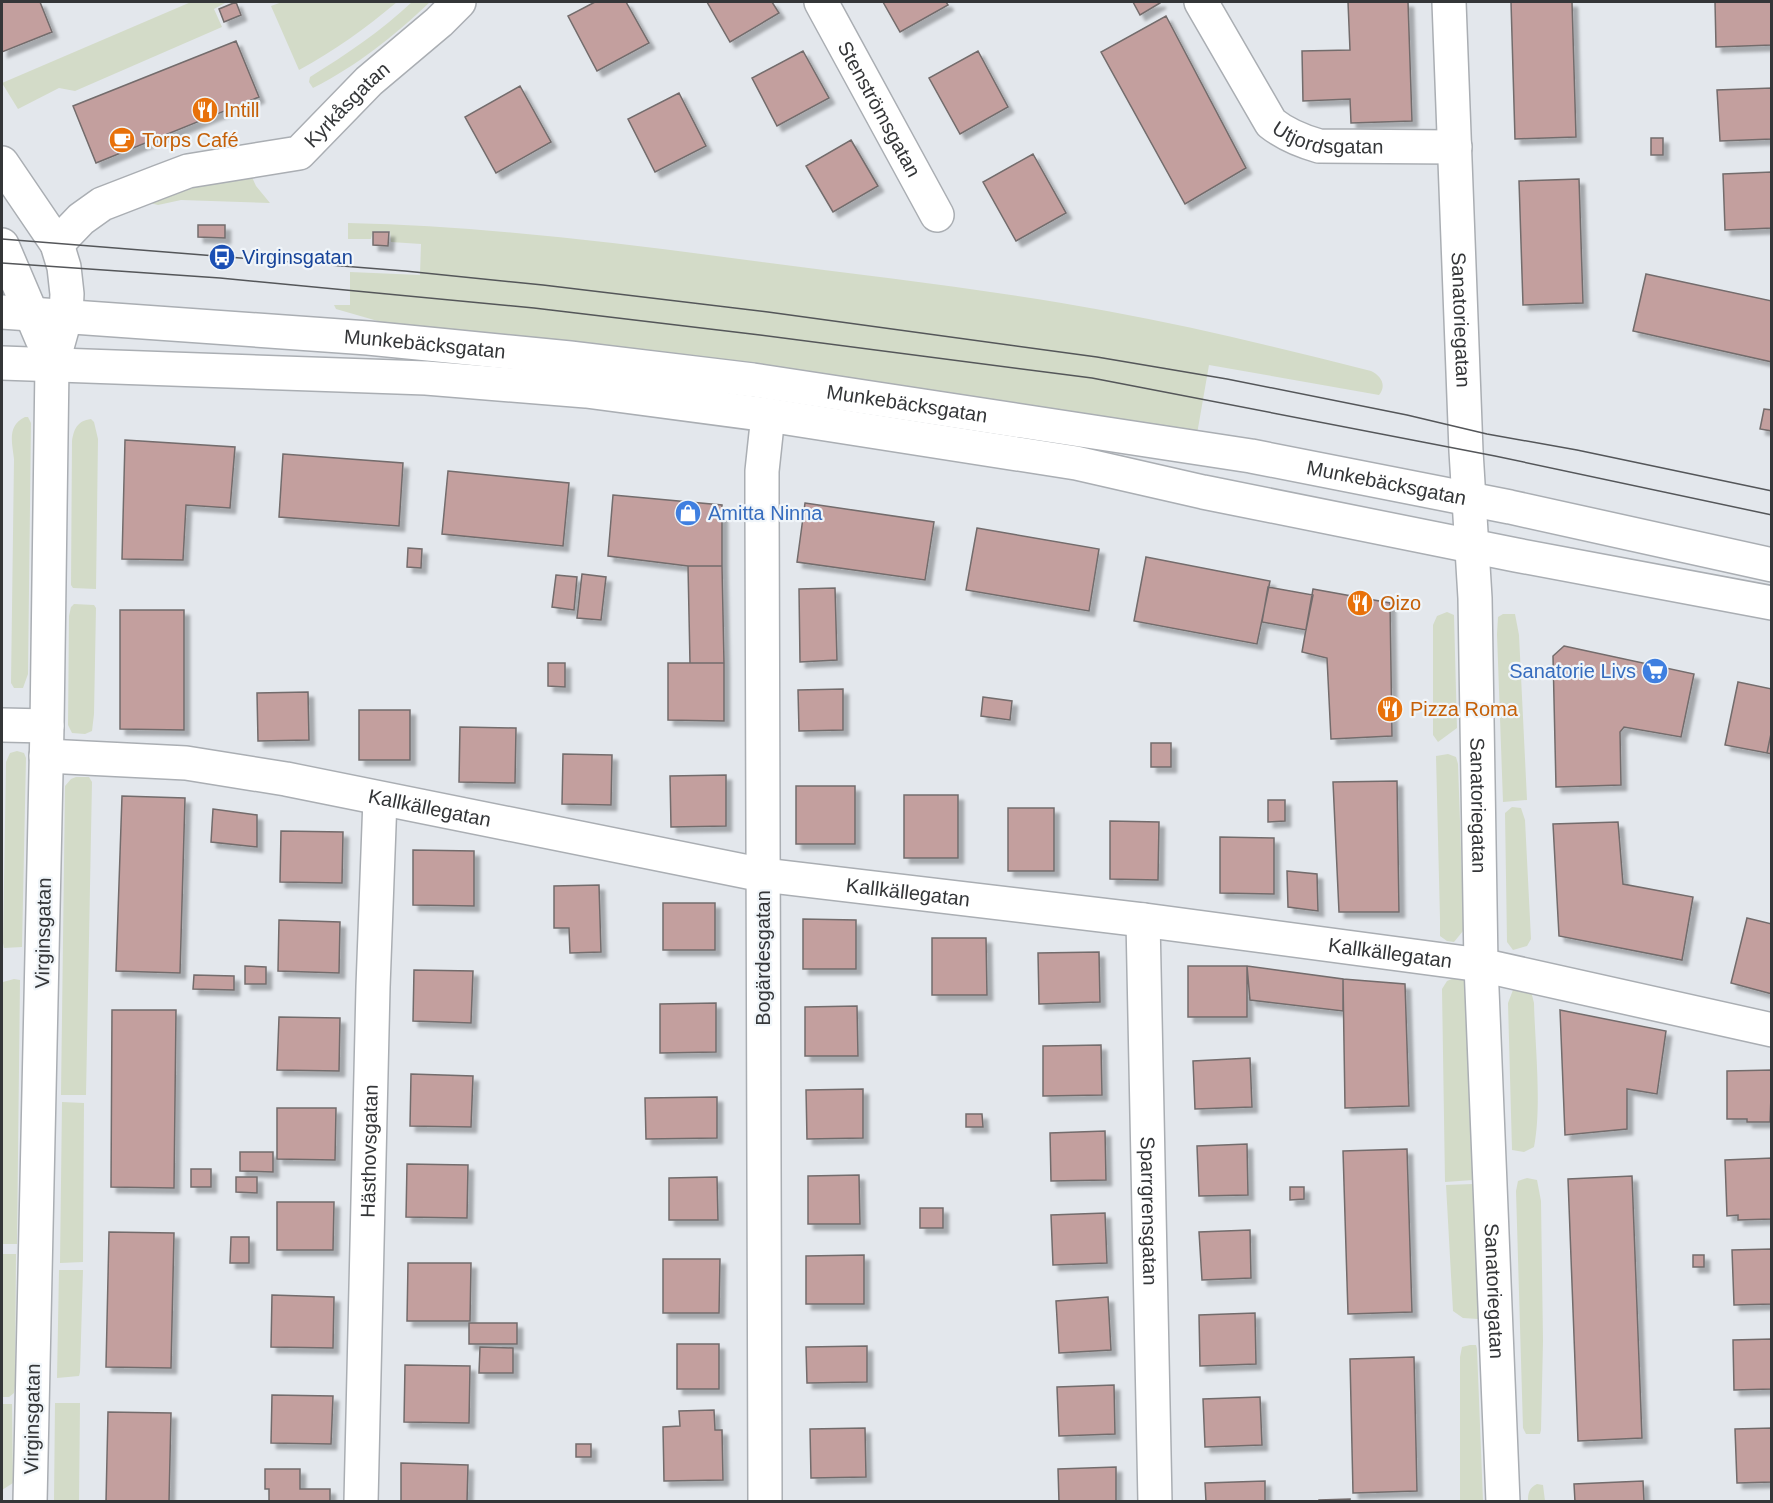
<svg xmlns="http://www.w3.org/2000/svg" width="1773" height="1503" viewBox="0 0 1773 1503" font-family="Arial,sans-serif">
  <style>
    .green { fill: #d3dbc8 }
    .building { fill: #c39f9e; stroke: #736c6c; stroke-width: 1.5; filter: url(#shadow) }
    .lines { fill: none; stroke-linecap: round; stroke-linejoin: round }
    .minor-casing { stroke: #aaaeb3; stroke-width: 36 }
    .tertiary-casing { stroke: #aaaeb3; stroke-width: 36 }
    .minor { stroke: #fff; stroke-width: 33 }
    .tertiary { stroke: #fff; stroke-width: 33 }
    .tram { stroke: #545659; stroke-width: 1.5 }
    .labels { text-anchor: middle; stroke-width: 4.5; stroke-linejoin: round; paint-order: stroke }
    .street-label { font-size: 20px; fill: #343638; stroke: #f0f5f9 }
    .food-label { font-size: 20px; fill: #c56008; stroke: #f0f5f9; text-anchor: start }
    .transit-label { font-size: 20px; fill: #164399; stroke: #f0f5f9; text-anchor: start }
    .shop-label { font-size: 20px; fill: #366cbe; stroke: #f0f5f9; text-anchor: start }
  </style>
  <defs>
    <filter id="shadow"><feDropShadow dx="5.5" dy="5.5" stdDeviation="1.5" flood-color="#0004"/></filter>
  </defs>
  <rect width="100%" height="100%" fill="#e3e7ec"/>
  <path class="green" d="M191 2H227L214 9 222 27 75 91 59 88 18 109 2 83Z
    M282 2H397C366 28 334 51 299 70L271 6Z
    M412 2H430C393 37 358 65 313 88L309 82 310 77C347 54 381 31 412 2Z
    M251 175 256 186 270 203 181 200 158 205 150 203 159 194Z
    M348 223C486 226 626 244 762 262 877 277 993 290 1107 311 1196 327 1283 349 1371 371 1381 376 1387 385 1379 395L1209 365 1197 434 409 330 336 309 334 305H350V272L420 275 421 244 391 242 390 231H373L371 239H348Z
    M25 417H28L31 423 28 674 23 688H14L11 683 14 459C12 442 7 426 25 417Z
    M91 419 94 422 98 439 96 589 73 588 71 585 72 441C74 429 77 421 91 419Z
    M74 604 94 605 96 608 94 714 92 731 85 734 72 733 68 725 69 616 71 607Z
    M1447 612 1454 615 1457 728 1438 742 1433 735V625L1437 616Z
    M1503 614H1515L1519 635 1527 800 1503 802 1497 634 1498 617Z
    M17 751 24 753 26 758 22 947 4 948 3 943 6 762 10 753Z
    M1448 754 1456 757 1458 764 1463 908V931L1454 942 1447 941 1440 936V919L1436 756Z
    M76 777H89L92 782 86 1095H61L65 786 71 779Z
    M1512 807 1521 808 1525 820 1531 939 1527 946 1513 950 1507 942 1505 813Z
    M1454 978 1463 979 1467 985 1473 1180 1445 1182 1442 989 1447 981Z
    M14 979 20 980 17 1244H2L3 982Z
    M1525 988 1531 991 1534 1003C1535 1046 1542 1106 1534 1147L1524 1152 1512 1150 1508 1003 1513 990Z
    M62 1102 84 1103 83 1262 60 1263Z
    M1527 1178 1537 1180 1541 1201 1543 1341 1541 1430 1540 1434H1526L1523 1428 1516 1191 1518 1181Z
    M1473 1184 1478 1319 1463 1318 1453 1311 1446 1185Z
    M2 1254H16L15 1386 14 1393 9 1397H2Z
    M59 1270H83L80 1372 79 1376 57 1378Z
    M1470 1345H1476L1477 1349 1483 1501H1460V1357L1462 1347Z
    M55 1403H80L79 1501H54Z
    M2 1404H12L13 1483 2 1490Z
    M1537 1484 1543 1485 1545 1501H1528C1528 1493 1529 1488 1537 1484Z"/>
  <path class="building" d="M2 2H40L52 32 2 52Z
    M236 2 241 15 224 22 219 9Z
    M595 2H626L649 43 597 71 568 16Z
    M707 2H772L779 13 730 42Z
    M883 2H946L948 5 900 32Z
    M1133 2H1160V3L1140 15Z
    M1348 2H1408L1412 121 1351 123 1350 99 1303 101 1302 51 1350 50Z
    M1511 2H1572L1576 137 1515 139Z
    M1715 2H1772V45L1716 47Z
    M1166 16 1246 168 1185 204 1101 52Z
    M236 41 259 97 96 163 73 106Z
    M803 51 829 98 777 126 752 78Z
    M978 51 1008 107 960 134 929 78Z
    M520 86 551 142 496 173 465 117Z
    M1772 88V139L1720 141 1717 90Z
    M679 93 706 146 655 172 628 119Z
    M1651 138H1663V155H1651Z
    M851 140 878 186 833 212 806 166Z
    M1033 154 1066 213 1016 241 983 182Z
    M1772 172V228L1725 230 1723 174Z
    M1579 179 1583 303 1523 305 1519 181Z
    M198 225H225V238L198 237Z
    M373 232H389L388 246 373 245Z
    M1646 274 1772 301V362L1633 331Z
    M1764 409 1772 410V431L1760 429Z
    M125 440 235 447 230 508 186 505 183 560 122 559Z
    M283 454 403 463 399 526 279 517Z
    M448 471 569 483 563 546 442 534Z
    M613 495 722 505V566H688L608 556Z
    M805 503 934 522 925 580 797 562Z
    M977 528 1099 549 1089 611 966 590Z
    M408 548 422 549 421 568 407 567Z
    M1146 557 1270 581 1257 644 1134 621Z
    M688 566H722L724 663H690Z
    M582 574 606 577 601 620 577 618Z
    M556 575 577 577 574 610 552 607Z
    M1268 587 1313 595 1306 630 1262 622Z
    M835 588 837 660 800 662 799 589Z
    M1313 589 1390 603 1392 736 1331 739 1327 658 1302 652Z
    M120 610H184V730L120 729Z
    M1564 646 1694 674 1681 737 1624 727 1620 732 1621 785 1556 787 1553 656Z
    M548 663H565V687L548 686Z
    M668 663H724V721L668 720Z
    M1738 682 1772 689V729L1767 753 1725 745Z
    M843 689V730L799 731 798 690Z
    M308 692 309 740 258 741 257 693Z
    M983 697 1012 701 1010 720 981 716Z
    M359 710H410V760H359Z
    M460 727 516 728 515 783 459 782Z
    M1772 729V754L1767 753Z
    M1151 743H1171V767H1151Z
    M563 754 612 755 611 805 562 804Z
    M726 775V826L671 827 670 776Z
    M1397 781 1399 912H1339L1333 782Z
    M796 786H855V844H796Z
    M904 795H958V858H904Z
    M122 796 185 798 180 973 116 971Z
    M1268 800H1285V821L1268 822Z
    M1008 808H1054V871H1008Z
    M213 809 257 815V847L211 842Z
    M1110 821 1159 822 1158 880 1110 879Z
    M1618 822 1623 884 1693 897 1682 960 1559 936 1553 824Z
    M281 831 343 832 342 883 280 882Z
    M1220 837 1274 838V894L1220 893Z
    M413 850 474 851V906L413 905Z
    M1287 871 1317 874 1318 911 1288 907Z
    M599 885 601 952 570 953 569 928H554V886Z
    M663 903H715V950H663Z
    M1747 918 1772 924V994L1731 983Z
    M803 919 856 920V969H803Z
    M279 920 340 922 339 973 278 971Z
    M932 938H986L987 995H932Z
    M1099 952 1100 1002 1039 1004 1038 953Z
    M245 966 266 967V984H245Z
    M1188 966H1247V1017H1188Z
    M1247 966 1343 979V1011L1250 1000Z
    M414 970 473 971 471 1023 413 1021Z
    M194 975 234 976V990L193 989Z
    M1343 979 1405 984 1409 1106 1345 1108Z
    M716 1003V1052L660 1053V1004Z
    M857 1006 858 1056H805V1007Z
    M112 1010H176L174 1188 111 1187Z
    M1560 1010 1666 1031 1657 1094 1627 1089V1129L1565 1135Z
    M279 1017 340 1018 339 1071 277 1070Z
    M1101 1045 1102 1095 1043 1096V1046Z
    M1250 1058 1252 1107 1195 1109 1193 1061Z
    M1772 1070 1770 1122H1747V1119H1727V1071Z
    M411 1074 473 1076 471 1127 410 1126Z
    M863 1089V1138L807 1139 806 1090Z
    M717 1097V1138L646 1139 645 1098Z
    M277 1108H336L335 1160 277 1159Z
    M966 1114H982L983 1127H966Z
    M1105 1131 1106 1180 1051 1181 1050 1133Z
    M1247 1144 1248 1195 1199 1196 1197 1146Z
    M1407 1149 1412 1312 1348 1314 1343 1151Z
    M240 1152H273V1172L240 1171Z
    M1772 1158V1219L1738 1220V1215L1727 1216 1725 1160Z
    M407 1164 468 1165 467 1218 406 1217Z
    M191 1169H211V1187H191Z
    M859 1175 860 1224H808V1176Z
    M1632 1176 1642 1438 1578 1441 1568 1179Z
    M236 1177H257V1193L236 1192Z
    M717 1177 718 1220H669V1178Z
    M1290 1187H1304V1199L1290 1200Z
    M277 1202H334L333 1250H277Z
    M920 1208H943V1228H920Z
    M1105 1213 1107 1263 1053 1265 1051 1215Z
    M1250 1230 1251 1278 1202 1280 1199 1232Z
    M109 1232 174 1233 171 1368 106 1367Z
    M231 1237H249V1263H230Z
    M1772 1249V1304L1734 1305 1732 1250Z
    M864 1255V1304H806V1256Z
    M1693 1255H1704V1267H1693Z
    M663 1259H720L719 1313H663Z
    M408 1263H471L470 1321H407Z
    M272 1295 334 1297 333 1348 271 1347Z
    M1108 1297 1111 1350 1059 1353 1056 1301Z
    M1255 1313 1256 1364 1200 1366 1199 1315Z
    M469 1323H517V1344H469Z
    M1772 1339V1389L1734 1390 1733 1340Z
    M677 1344H719V1389H677Z
    M867 1346V1382L807 1383 806 1347Z
    M480 1347 513 1348V1373H479Z
    M1414 1357 1417 1491 1353 1493 1350 1359Z
    M405 1365 470 1366 469 1423 404 1422Z
    M1114 1385 1115 1434 1059 1436 1057 1387Z
    M272 1395 333 1396 331 1444 271 1443Z
    M1260 1397 1262 1445 1205 1447 1203 1399Z
    M714 1410 715 1430H722L723 1480 664 1481 663 1427 680 1426 679 1411Z
    M108 1412 171 1413 169 1502H106Z
    M865 1428 866 1477 811 1478 810 1429Z
    M1772 1428V1482L1737 1483 1735 1429Z
    M576 1444H591V1457H576Z
    M401 1463 468 1465 467 1502H401Z
    M1116 1467V1502H1059L1058 1469Z
    M265 1469H300V1489H330V1502H269V1489H265Z
    M1265 1481V1502H1206L1205 1483Z
    M1643 1481 1644 1502H1575L1574 1484Z
    M1350 1499V1502H1319V1500Z"/>
  <g class="lines">
    <defs>
      <g id="minor">
        <path id="s1" d="M821 2 937 215"/>
        <path id="s2" d="M1201 2 1271 123C1286 135 1301 141 1319 146L1455 147"/>
        <path id="s3" d="M1449 2 1466 451 1475 598 1481 965 1503 1502"/>
        <path d="M2 163 57 244 64 267 67 294 66 315 52 365 47 726 30 1502"/>
        <path id="s4" d="M57 244 81 219 102 204 159 182 188 171 299 153 369 81 439 22 459 2"/>
        <path d="M2 245 42 339"/>
        <path d="M2 725 47 726"/>
        <path id="s5" d="M46 756 186 763 286 779 763 875 1143 920 1481 965 1772 1030"/>
        <path id="s6" d="M1143 920 1155 1502"/>
        <path id="s7" d="M361 1502 373 987 380 799"/>
        <path d="M765 1502 762 499V471L768 415"/>
      </g>
      <g id="tertiary">
        <path id="s8" d="M2 312 368 338 570 358 753 380 1251 456 1510 507 1772 565"/>
        <path d="M2 363 426 378 586 391 768 415 1076 463 1203 492 1516 555 1772 603"/>
      </g>
    </defs>
    <use href="#minor" class="minor-casing"/>
    <use href="#tertiary" class="tertiary-casing"/>
    <use href="#minor" class="minor"/>
    <use href="#tertiary" class="tertiary"/>
    <path class="tram" d="M2 239 405 271 543 285 768 312 1097 357 1227 379 1407 415 1487 434 1577 450 1772 491
      M2 263 220 278 534 308 760 335 1092 378 1495 456 1772 515"/>
  </g>
  <defs>
    <symbol id="restaurant-disc" viewBox="-11 -11 22 22"><circle r="9.5" fill="#e8710a" stroke="#f0f5f9"/><path d="M-5-6h1v4h1v-4h1v4h1v-4h1v5L-1.5 .5V6h-2V.5L-5-1ZM5-6V6H3V1.5H1.5Q1.5-4 5-6Z" fill="#fff"/></symbol>
    <symbol id="cafe-disc" viewBox="-11 -11 22 22"><circle r="9.5" fill="#e8710a" stroke="#f0f5f9"/><path d="M-5.5-4.5H6V0H3Q3 3.5 0 3.5H-2.5Q-5.5 3.5-5.5 0ZM3-3.2v2h1.7v-2ZM-6 4.5H4V6H-6Z" fill="#fff"/></symbol>
    <symbol id="bus-disc" viewBox="-11 -11 22 22"><circle r="9.5" fill="#1a4fb4" stroke="#f0f5f9"/><path d="M-5-6H5V4H4V6H2V4H-2V6H-4V4H-5ZM-3.5-4V0h7V-4ZM-3.5 1.2v1.5H-2V1.2ZM2 1.2v1.5H3.5V1.2Z" fill="#fff"/></symbol>
    <symbol id="shop-disc" viewBox="-11 -11 22 22"><circle r="9.5" fill="#3f7fe0" stroke="#f0f5f9"/><path d="M-5-2.5h2.3a2.7 3.5 0 0 1 5.4 0H5L5.5 6h-11ZM-1.5-2.5h3a1.5 2.3 0 0 0-3 0Z" fill="#fff"/></symbol>
    <symbol id="supermarket-disc" viewBox="-11 -11 22 22"><circle r="9.5" fill="#3f7fe0" stroke="#f0f5f9"/><path d="M-6-5.5h2.5l.6 2H6L4.5 2H-2.5L-4.4-4H-6ZM-1.5 3.2a1.3 1.3 0 1 0 .1 0ZM3 3.2a1.3 1.3 0 1 0 .1 0Z" fill="#fff"/></symbol>
  </defs>
  <g fill-rule="evenodd">
    <use href="#restaurant-disc" x="190" y="95" width="30" height="30"/>
    <use href="#cafe-disc" x="107" y="125" width="30" height="30"/>
    <use href="#bus-disc" x="207" y="242" width="30" height="30"/>
    <use href="#shop-disc" x="673" y="498" width="30" height="30"/>
    <use href="#restaurant-disc" x="1345" y="588" width="30" height="30"/>
    <use href="#supermarket-disc" x="1640" y="656" width="30" height="30"/>
    <use href="#restaurant-disc" x="1375" y="694" width="30" height="30"/>
  </g>
  <g class="labels">
    <g class="street-label">
      <text dy="7" stroke="none"><textPath href="#s4" startOffset="333">Kyrkåsgatan</textPath></text>
      <text dy="7" stroke="none"><textPath href="#s1" startOffset="122">Stenströmsgatan</textPath></text>
      <text dy="7" stroke="none"><textPath href="#s2" startOffset="201">Utjordsgatan</textPath></text>
      <text dy="7" stroke="none"><textPath href="#s3" startOffset="318">Sanatoriegatan</textPath></text>
      <text dy="7" stroke="none"><textPath href="#s8" startOffset="424">Munkebäcksgatan</textPath></text>
      <text dy="7" stroke="none"><textPath href="#s8" startOffset="910">Munkebäcksgatan</textPath></text>
      <text dy="7" stroke="none"><textPath href="#s8" startOffset="1396">Munkebäcksgatan</textPath></text>
      <text dy="7" stroke="none"><textPath href="#s3" startOffset="804">Sanatoriegatan</textPath></text>
      <text dy="7" stroke="none"><textPath href="#s5" startOffset="388">Kallkällegatan</textPath></text>
      <text dy="7" stroke="none"><textPath href="#s5" startOffset="874">Kallkällegatan</textPath></text>
      <text transform="translate(43 933) rotate(-89)" y="7">Virginsgatan</text>
      <text dy="7" stroke="none"><textPath href="#s5" startOffset="1360">Kallkällegatan</textPath></text>
      <text transform="translate(763 958) rotate(-90)" y="7">Bogärdesgatan</text>
      <text dy="7" stroke="none"><textPath href="#s7" startOffset="351">Hästhovsgatan</textPath></text>
      <text dy="7" stroke="none"><textPath href="#s6" startOffset="291">Sparrgrensgatan</textPath></text>
      <text dy="7" stroke="none"><textPath href="#s3" startOffset="1290">Sanatoriegatan</textPath></text>
      <text transform="translate(32 1419) rotate(-89)" y="7">Virginsgatan</text>
    </g>
    <g class="food-label">
      <text x="224" y="117">Intill</text>
      <text x="142" y="147">Torps Café</text>
      <text x="1380" y="610">Oizo</text>
      <text x="1410" y="716">Pizza Roma</text>
    </g>
    <g class="transit-label">
      <text x="242" y="264">Virginsgatan</text>
    </g>
    <g class="shop-label">
      <text x="708" y="520">Amitta Ninna</text>
      <text x="1636" y="678" text-anchor="end">Sanatorie Livs</text>
    </g>
  </g>
  <rect width="1773" height="1503" fill="none" stroke="#343638" stroke-width="6"/>
</svg>
